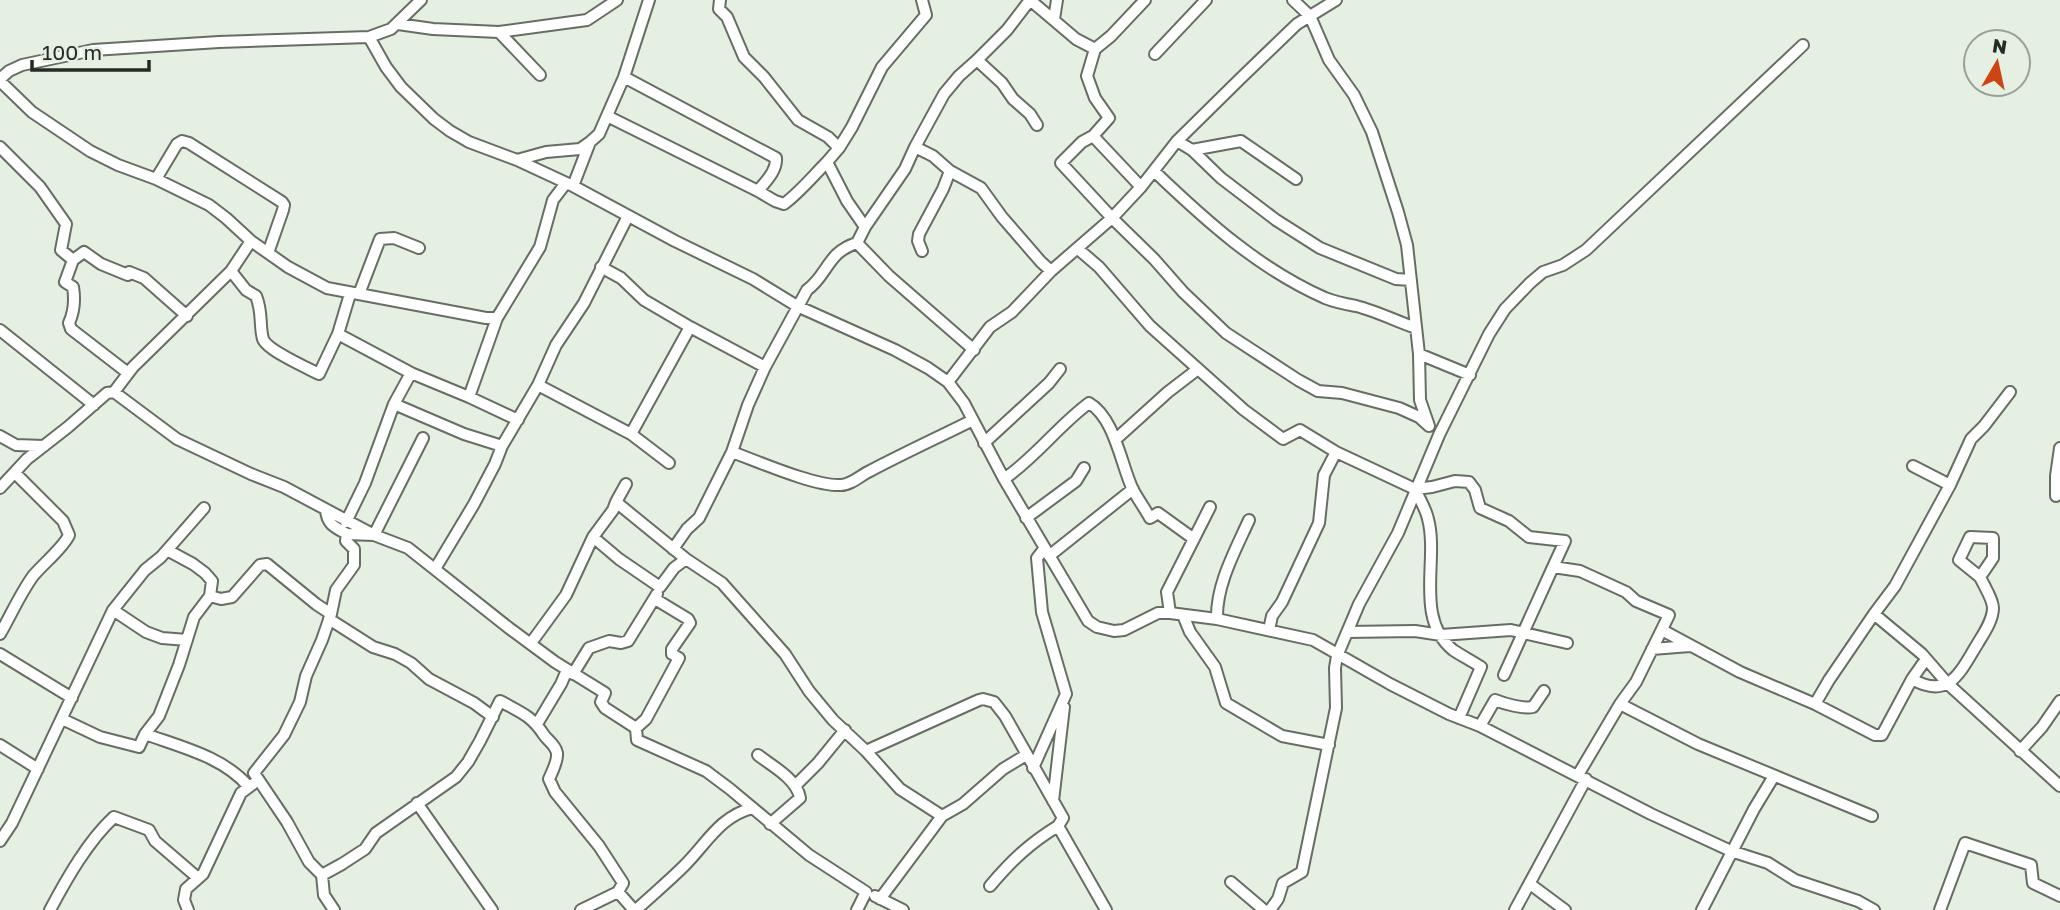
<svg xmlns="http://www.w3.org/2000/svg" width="2060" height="910" viewBox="0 0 2060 910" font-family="'Golos Text',sans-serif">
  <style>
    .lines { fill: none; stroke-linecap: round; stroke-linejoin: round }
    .minor-casing { stroke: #666e63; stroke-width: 14 }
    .minor { stroke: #fff; stroke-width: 10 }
  </style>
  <rect width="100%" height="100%" fill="#e5efe2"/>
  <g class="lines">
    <defs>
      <path id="minor" d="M720 0 719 9 727 17 744 57 764 77 798 120 828 137 839 148
        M1030 0 1076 39 1095 49 1087 76 1095 98 1109 118 1093 136
        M1293 0 1310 16 1329 60 1354 95 1372 132 1398 212 1407 245 1419 354 1420 400 1429 426
        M1054 19 1057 0
        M398 24 433 29 499 32 587 20 617 0
        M499 32 540 75
        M369 37 386 67 401 87 434 119 450 131 469 142 517 160 573 186 675 241 753 279 797 306 895 350 928 368 948 382 964 403 1004 479 1088 621 1097 627 1114 631 1124 630 1158 613H1170L1217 619 1313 640 1390 684 1449 714 1480 726 1651 814 1731 851 1768 863 1795 880 1858 901 1874 910
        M1095 49 1111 36 1145 0
        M1155 54 1206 0
        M977 60 1002 83 1013 99 1030 114 1037 125
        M624 77 776 158C777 171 766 181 758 191
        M0 79 9 71 22 65 93 50 219 42 369 37 391 29 421 0
        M0 81 32 112 90 151 118 165 156 179 209 205 226 218 251 241 288 267 327 288 486 318H497
        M607 116 758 191 775 201 784 204C800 192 813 176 827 162
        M1177 141 1192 150 1221 178 1276 220 1320 248 1396 279 1411 280
        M0 147 40 187 66 224 61 250 73 260 65 282 73 287C75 299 74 312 69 323L71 329 128 373
        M915 147 933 156 950 171 981 188 1002 217 1041 262 1051 271
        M1192 150 1241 141 1296 179
        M517 160 546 152 580 149 590 142
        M1154 171C1205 220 1259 269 1325 298 1335 302 1345 304 1356 306 1376 311 1396 321 1416 328
        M156 179 177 144 182 141 189 143 282 202 284 205 283 210 268 253
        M573 186 590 142 599 134 624 77 649 0
        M1141 187 1093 136 1082 142 1061 163 1112 218 1154 259 1183 292 1226 333 1298 380 1318 391 1342 393 1399 408 1419 417 1429 426
        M865 227 847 201 827 162 839 148 852 127 882 67 926 15 922 0
        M857 243 889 276 974 350
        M1078 249 1099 267 1150 326 1244 410 1283 439 1300 430 1336 452 1415 489 1432 487 1455 481 1469 482 1475 490 1480 508 1509 521 1529 537 1565 541 1553 567 1580 571 1626 592 1636 601 1669 615 1636 682 1620 704 1578 775
        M922 251 918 241 919 234 943 189 950 171
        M73 260 84 252 101 264 128 275 129 272 144 278 187 316
        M601 267 621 278 644 300 690 327 765 367
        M231 271 246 290 256 296C263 313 259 325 263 339 267 350 307 368 319 374L338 334 350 294
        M359 294 380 239 394 238 419 248
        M0 330 94 405
        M338 334 411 373 469 397 518 420
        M1419 354 1470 375
        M948 382 990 327 1012 312 1051 271 1112 218 1141 187 1177 141 1242 77 1297 24 1336 0
        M538 385 631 434 669 463
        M114 392 177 439 251 474 284 487 374 535 408 548 509 628 555 662 605 693 601 702 605 708 636 728 637 740 706 771 730 789 809 855 866 892 857 910
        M469 397 497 318 540 247 553 200 566 183
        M394 404 464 434 502 446
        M631 434 690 327
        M0 436 16 445 44 446
        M1116 439 1168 392 1198 369
        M984 443 1049 383 1060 369
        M732 452C757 461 816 487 841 485 851 485 861 475 870 471 904 453 939 437 973 420
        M1004 479C1036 457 1058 426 1089 403 1115 418 1121 465 1133 490 1138 499 1145 509 1150 518L1158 513 1194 539
        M1950 485 1971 439 1984 426 2010 392
        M0 488 27 459 68 427 107 393 114 392 133 367 231 271 251 241
        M1415 489C1419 498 1426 509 1428 519 1439 560 1414 618 1453 650 1462 656 1472 661 1481 667L1459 718
        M2056 496V476L2060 448
        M616 502 626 484
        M326 510C327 524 334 527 347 534
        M1026 518 1076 481 1084 468
        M346 522 365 483 394 404 411 373
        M593 537 613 510 616 502 686 559 722 583 785 654 809 691 833 720 866 751 900 789 942 816
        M673 549 687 529 699 518 732 452 748 405 765 367 807 290C828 275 827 252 857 243L865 227 905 169 915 147 944 94 959 76 977 60 1007 30 1030 0
        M1049 556 1133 489
        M435 569 474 504 495 464 502 446 538 385 556 345 584 303 628 216
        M210 596 221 599 232 597 260 565 267 564 316 604 331 614
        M113 610 146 632 162 638 187 640
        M1170 613 1167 592 1210 507
        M1874 614 1895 586 1950 485 1913 466
        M1183 615 1190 632 1215 667 1226 703 1282 736 1329 745
        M329 619 373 647 395 654 411 663 429 679 474 703 493 717
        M1217 619C1216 585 1235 551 1249 520
        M1269 630 1272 616 1282 602 1319 523 1324 475 1336 452
        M1662 630 1740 672 1815 704 1829 680 1874 614 1922 654 1948 684 2060 786
        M1347 632 1415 631 1441 635 1511 630 1567 643
        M0 634C11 615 20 594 33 576 43 564 64 547 69 535L63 521 15 473
        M531 643 566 595 593 537 619 559 660 587 674 568 686 559
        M1652 649 1690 646
        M0 654 72 698
        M573 674 589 648 609 641 621 643 628 641 657 594
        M1504 675 1553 567
        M1912 679 1926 659
        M1620 704 1698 744 1872 816
        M1815 704 1875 735H1882L1912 679C1950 701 1961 670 1978 643 1984 633 1993 620 1993 608 1993 599 1984 586 1980 577L1993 558V538L1970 537 1959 560 1980 577
        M62 719 100 737 139 747 145 734 159 716 179 665 194 617 210 596 212 581 205 573 193 564 167 550
        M537 724 561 684 567 670
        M1480 726 1495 700C1505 704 1523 709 1533 707L1544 691
        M636 728 646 719 679 658 672 654V649L690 623 688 619 655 599
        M145 734C181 747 224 757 249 787L253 784
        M0 745 38 769
        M866 751 979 700 983 699 994 702 1005 716 1063 818 1058 826 1106 910
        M2020 751 2042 727 2060 701
        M758 755C772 766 797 779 800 798L770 824
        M1033 768 1066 694 1042 612 1037 558 1044 549
        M795 786 818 763 845 730
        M1053 801 1064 707
        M417 803 492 910
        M0 841 12 823 113 610 145 570 161 557 204 508
        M322 875 342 864 365 849 376 833 456 777 468 762 480 741 500 701C520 712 531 715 544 735 548 741 555 744 557 753 558 761 552 772 549 779L555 792 599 846 623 883 618 892
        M1231 882 1264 910
        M1530 884 1565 910
        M990 886C1011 861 1030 843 1058 826
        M875 896 903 910
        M880 899 942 816 963 804 1003 769 1026 755
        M50 910C67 878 88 841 114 817L149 830 155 841 198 878
        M188 910 184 900 186 889 203 874 241 793 249 787
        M334 910 324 895 322 875 309 862 287 822 254 773 284 735 300 702 306 676 322 640 331 614 336 590 354 565V549L346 541 347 534 374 535 423 438
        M581 910 618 892 634 910
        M636 910C652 895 669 881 684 866 707 843 720 816 753 808
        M1270 910 1278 899 1283 883 1302 872 1336 708 1335 668 1337 656 1359 604 1398 533 1439 435 1489 334 1505 309 1530 283 1543 272 1563 265 1586 250 1803 45
        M1515 910 1586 779
        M1702 910 1754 809 1774 776
        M1940 910 1965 843 2031 865 2033 883 2060 896"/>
    </defs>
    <use href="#minor" class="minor-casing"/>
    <use href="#minor" class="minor"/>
  </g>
  <g transform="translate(1997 63) rotate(9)"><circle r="33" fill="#e5efe2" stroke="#99a096" stroke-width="2"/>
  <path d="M0-5L12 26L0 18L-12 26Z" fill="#cc4512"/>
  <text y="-10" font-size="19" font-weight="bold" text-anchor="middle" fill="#262a25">N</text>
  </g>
  <path d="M32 60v10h117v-10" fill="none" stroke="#262a25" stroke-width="3.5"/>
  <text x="42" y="60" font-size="21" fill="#262a25" stroke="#e5efe2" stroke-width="5" paint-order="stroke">100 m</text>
</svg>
